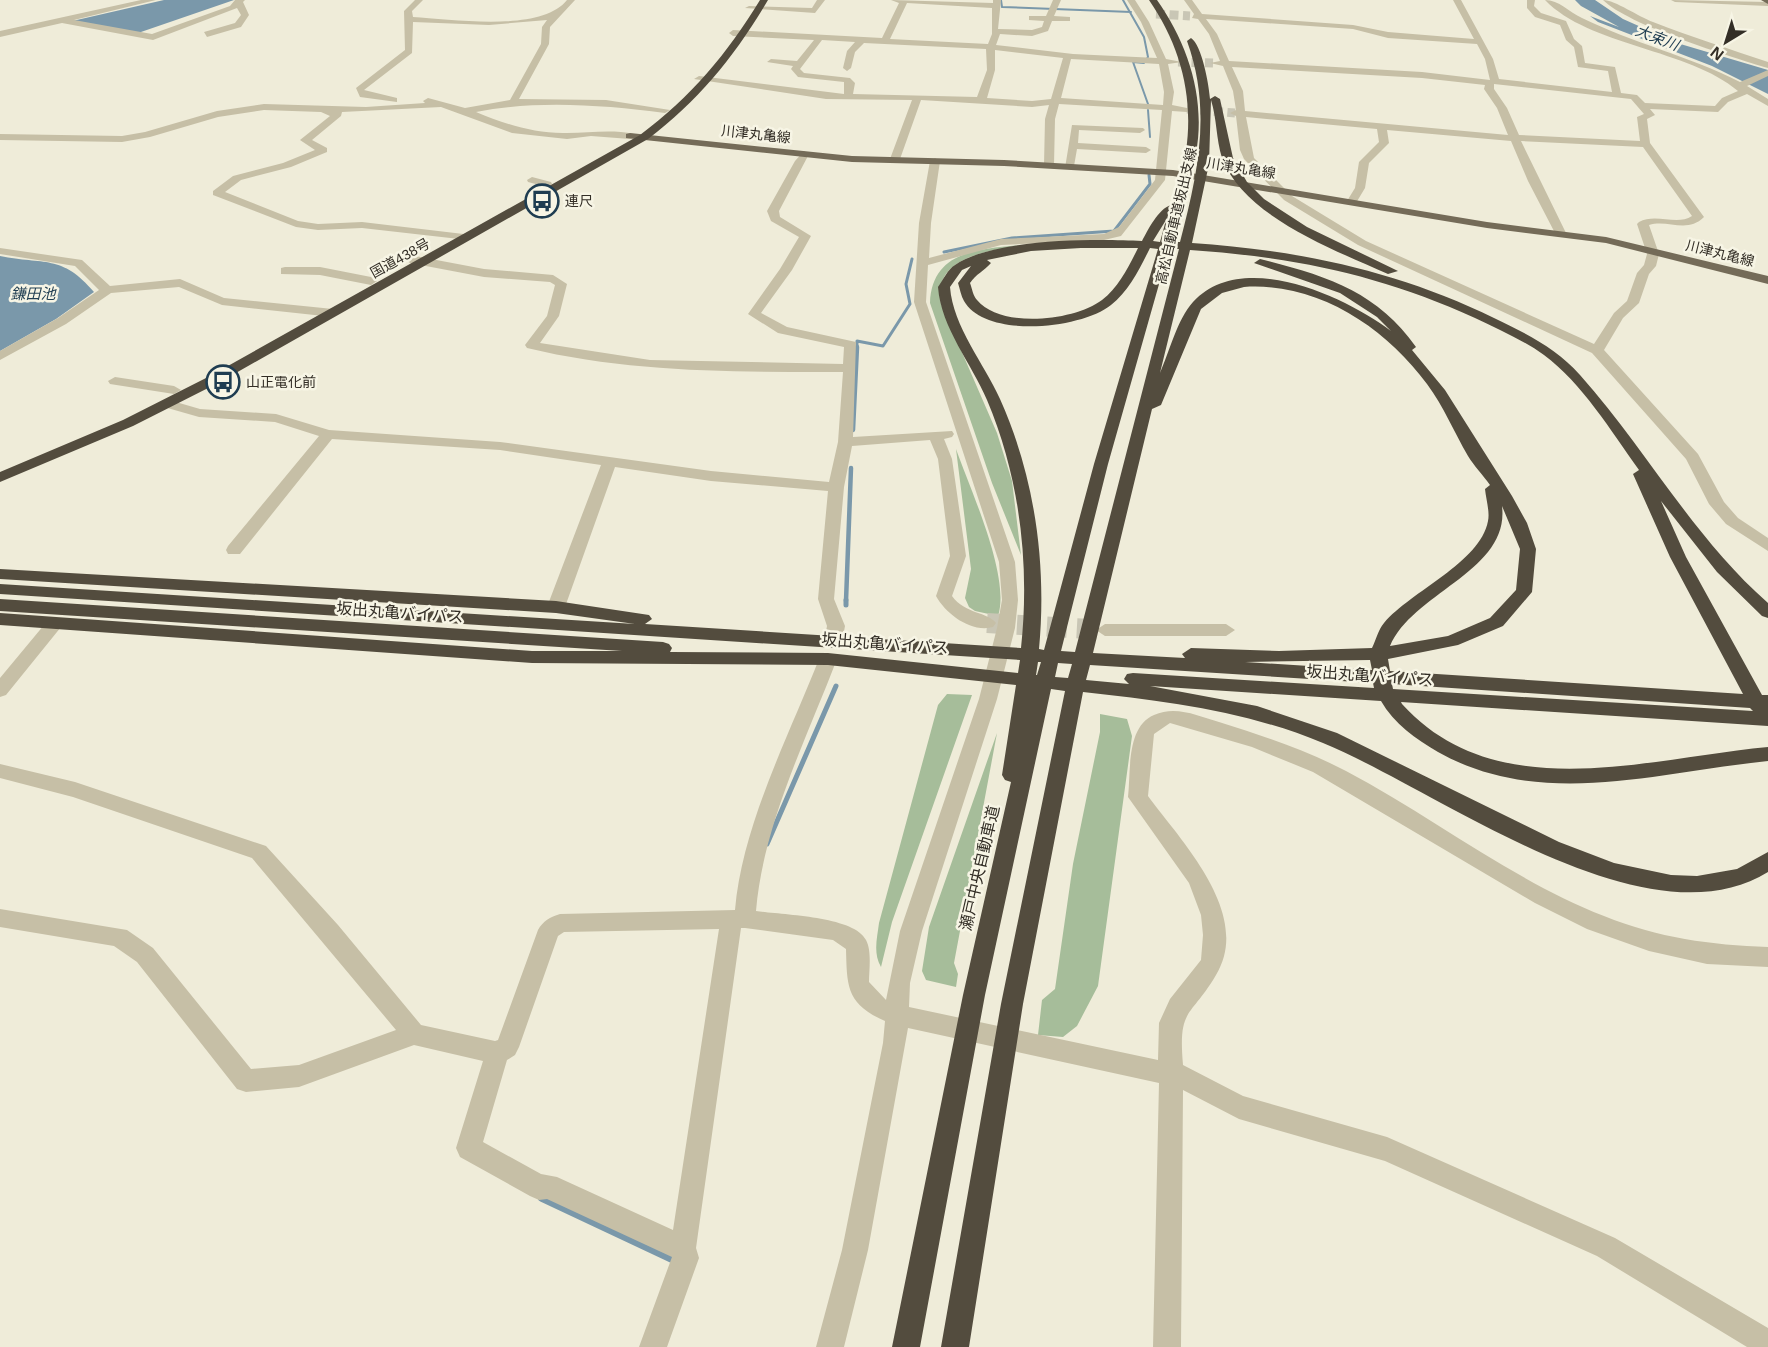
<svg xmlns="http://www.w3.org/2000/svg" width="1768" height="1347" viewBox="0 0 1768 1347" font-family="Arial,'Noto Sans JP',sans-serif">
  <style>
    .green { fill: #a6bd9a }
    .water { fill: #7a98aa }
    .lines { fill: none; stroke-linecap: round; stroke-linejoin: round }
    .stream-far4 { stroke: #7a98aa; stroke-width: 2 }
    .stream-far3 { stroke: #7a98aa; stroke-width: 3 }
    .stream-far2 { stroke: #7a98aa; stroke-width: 4.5 }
    .stream-far1 { stroke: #7a98aa; stroke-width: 5 }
    .stream { stroke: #7a98aa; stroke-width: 8 }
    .minor-tunnel-far1 { stroke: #c9c6b5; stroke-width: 9; stroke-dasharray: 9 4.5; stroke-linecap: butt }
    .minor-tunnel { stroke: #c9c6b5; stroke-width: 20; stroke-dasharray: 20 10; stroke-linecap: butt }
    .minor { fill: #c6bfa6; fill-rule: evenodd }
    .major { fill: #746b58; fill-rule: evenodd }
    .highway { fill: #534c3e; fill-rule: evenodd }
    .labels { text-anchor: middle; stroke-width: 5; stroke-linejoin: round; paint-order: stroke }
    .far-street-label { font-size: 14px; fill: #332e26; stroke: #f7f5e5 }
    .far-poi-label { font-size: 14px; fill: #332e26; stroke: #f7f5e5; text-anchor: start }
    .far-water-label { font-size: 15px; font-style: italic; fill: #1f3d51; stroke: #f7f5e5 }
    .street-label { font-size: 16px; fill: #332e26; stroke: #f7f5e5 }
  </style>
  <rect width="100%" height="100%" fill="#efecd9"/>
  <path class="green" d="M1021 245C986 252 932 257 941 304L997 433 1012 481 1021 555 992 483 930 303C932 251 978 249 1021 245Z
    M956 449C970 489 1011 577 998 616L975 611 969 607 965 598 971 569Z
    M947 694 972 695 892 922 881 967C873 953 877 939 879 923L938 705Z
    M1100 714 1127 719 1132 736 1098 986 1077 1026 1063 1037 1038 1035 1042 1000 1055 989 1073 864 1100 732Z
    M997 733 954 963 958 974 956 987 926 980 922 971 929 927Z"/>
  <path class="water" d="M164 0H234L138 33 68 22Z
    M1575 0H1595L1623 19 1677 43 1768 70V94L1712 66 1598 22 1590 16 1619 27 1581 6Z
    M0 256C44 265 62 254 94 292L56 319 0 351Z"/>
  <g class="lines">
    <path class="stream-far4" d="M1001 0 1002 7 1131 12
      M1123 0 1144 37 1148 57 1144 63 1133 62 1148 104
      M1148 110 1150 137"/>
    <path class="stream-far3" d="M944 252 1012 238 1114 231 1150 184 1149 175
      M857 349V341L883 346 910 304 906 284 912 259"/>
    <path class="stream-far2" d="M853 430 857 347
      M846 601 851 468"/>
    <path class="stream-far1" d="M846 605V600
      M767 844 836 686"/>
    <path class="stream" d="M542 1198 676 1261"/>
    <path class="minor-tunnel-far1" d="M1156 14 1190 16
      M1178 62 1213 63
      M1187 109 1235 113"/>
    <path class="minor-tunnel" d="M987 623 1105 630"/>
    <path class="minor" d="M141 0H156L74 20 152 34 230 6 235 0H245L243 2 249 15 241 27 207 37 204 32 235 23 241 15 237 8 153 40 62 23 0 37V31Z
      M415 0H423L412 11 413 17C452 19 541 33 567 0H575L550 27 549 44 519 99 606 100 670 110 665 113C602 105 538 100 476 112 505 124 535 134 567 133 590 133 611 129 634 134V138L630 139 591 136 567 139 512 133 441 107 342 112 341 116 312 140 327 148V152L291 167 241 180 225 192 298 221 318 224 362 222 472 235 474 237 468 240 362 228 318 230 296 227 213 195V191L233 176 283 163 315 150 300 140 330 116 321 112 264 110 218 117 150 137 122 142 0 140V134L122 136 145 132 217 111 264 104 366 107 425 103 423 101 428 98 465 108 510 100 541 44 542 27 547 20 489 25 413 22 412 53 364 90 397 98V102L360 97 356 88 405 50 404 11Z
      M817 0H825L815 13 745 8 749 6 812 8Z
      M891 0 993 3V0H1001L998 29 1032 30 1042 27 1044 21 1029 20V16H1046L1053 0H1061L1054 16 1070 17V21H1052L1048 31 1032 36 1000 34 996 45 1073 54 1157 58 1141 22 1127 0H1135L1149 22 1166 59 1182 62 1168 64 1174 92 1172 105 1192 109 1187 112 1172 111 1165 180 1121 236 1104 240 1001 245 928 265 926 302 1015 562 1018 600 1015 628 997 699 922 931 910 983 909 1007 1158 1060 1159 1023 1170 999 1201 960 1203 935 1201 915 1189 883 1128 797C1131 771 1126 727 1154 715 1176 705 1198 716 1219 722 1263 736 1306 750 1346 771 1433 817 1512 880 1604 916 1658 938 1711 945 1768 947V967L1707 964 1649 951 1587 929 1535 903 1313 772 1252 747 1170 723 1154 734 1148 796C1181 841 1253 914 1216 975 1190 1019 1178 1007 1183 1065L1243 1096 1387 1137 1615 1238 1768 1328V1347H1747L1597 1256 1385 1161 1239 1119 1183 1090 1181 1347H1153L1159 1083 908 1028 868 1250 844 1347H816L842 1250 883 1043 885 1021C846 1004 847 986 846 949L833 940 745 928H741L696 1248 699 1258 667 1347H639L672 1257 547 1199 539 1200 530 1196 460 1157 456 1148 483 1061 414 1045 299 1087 246 1092 237 1089 137 962 114 946 0 927V909L127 930 153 948 251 1069 299 1065 396 1030 252 858 73 797 0 778V764L75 782 266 846 338 925 421 1025 495 1041 498 1040 538 930C543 921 550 917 560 914L735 910C742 826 788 738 819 659L822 655H834L837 659C806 740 763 825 756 911 782 915 854 916 866 940 872 951 869 970 869 982L886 1000 900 931 979 699 997 628 1002 600 999 562 914 302 919 223 930 161 935 158 940 161 931 223 929 258 1001 239 1104 234 1119 227 1155 180 1162 110 1059 104 1055 119 1054 165 1049 168 1044 165 1045 119 1049 105 1032 107 921 100 900 159 895 162 890 159 912 100 826 99 694 79 699 76 844 94V82L798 77 791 69 793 66 767 62 771 59 797 61 814 40 733 36 729 33 733 30 882 38 899 3ZM907 3 992 8V34L988 44 890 39ZM822 40 855 42 847 51 843 68 847 71 851 68 855 52 864 43 986 49 987 70 977 97 853 94 855 83 850 78 804 73 800 69ZM995 50 1063 58 1051 99 1032 101 987 98 995 70ZM1071 59 1159 64 1164 92 1163 105 1061 98ZM719 929 673 1230 557 1177 541 1174 483 1142 507 1060 515 1055 519 1047 558 936 564 932Z
      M1184 0H1192L1202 14 1353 25 1388 32 1474 39 1453 0H1461L1493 59 1499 79 1612 92 1608 71 1578 67 1574 47 1566 40 1560 25 1535 17 1527 8V0H1535L1534 6 1541 13 1566 21 1574 39 1582 46 1585 63 1615 67 1621 93 1637 95 1645 103 1715 106 1722 98 1738 91C1689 49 1589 46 1545 0 1559 0 1569 12 1582 18 1633 43 1689 56 1740 82L1768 70V76L1747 86 1768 99V106L1747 94 1728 102 1718 112 1650 109 1655 115 1647 119 1650 143 1704 217C1687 234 1668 219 1649 225L1659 254 1656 266 1649 274 1639 303 1623 318 1604 350 1698 454 1724 502 1738 518 1768 538V551L1726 524 1709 504 1686 459 1592 353 1358 245 1284 200 1244 159 1240 150 1236 116 1230 113 1236 110 1233 91 1223 66 1210 63 1220 61 1209 34 1198 19 1192 18 1194 14ZM1206 19 1353 29 1388 38 1477 44 1485 59 1490 80 1422 72 1229 61 1217 34ZM1232 67 1422 78 1485 85 1484 89 1497 108 1508 135 1245 111 1243 91ZM1494 84 1631 99 1644 114 1637 117 1640 141 1519 135 1507 108 1494 89ZM1246 117 1377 129 1379 142 1359 162 1355 188 1347 201 1352 204 1356 203 1365 188 1369 163 1389 143 1387 130 1511 141 1528 181 1556 235 1566 233 1521 141 1643 147 1692 216C1677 226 1656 213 1639 222L1637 224 1647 254 1644 265 1637 273 1627 301 1614 313 1594 344 1366 241 1292 196 1254 158Z
      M1603 0C1615 0 1639 17 1653 22 1691 37 1730 49 1768 62V68C1731 57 1628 25 1603 0Z
      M1671 0 1768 2V6L1675 2Z
      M1072 125 1143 128 1145 130 1140 133 1079 130 1078 143 1146 147 1151 150 1146 153 1077 149 1074 166 1065 168Z
      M804 151 809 154 779 211 780 217 811 236 792 270 761 313 787 327 856 342 853 437 952 431 954 434 952 437 944 439 952 459 966 556 952 596C965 614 988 612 996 623L993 627C971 633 946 614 936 596L950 556 938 459 930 440 852 446 844 487 834 599 845 626 842 642 833 648 824 642 827 626 818 599 828 491 711 481 615 467 565 607 556 613 547 607 601 465 500 450 332 439 240 554H228L226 550 228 546 319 436 275 422 199 417 164 407V401L169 400 200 409 276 414 329 430 500 442 711 471 829 482 838 442 843 372C737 372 631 373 527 348L525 345 547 316 555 285 550 282 484 277 410 263 404 259 410 255 484 269 553 275 567 284 559 316 540 343 650 360 843 364 844 347 778 333 748 314 780 269 799 237 771 221 767 211 795 161Z
      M532 177 551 182 552 184 547 187 528 182 527 180Z
      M0 248 82 260 110 286 180 279 224 298 333 309 339 313 333 317 222 305 179 287 111 293 66 324 0 360V351L58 318 99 290 75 266 0 254Z
      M285 267H320L371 277 377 281 371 285 320 275 281 274V268Z
      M115 377 174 386 181 390 174 394 110 384 108 381Z
      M55 617 64 623 61 627 6 695 0 697V678L49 619Z
      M1105 624H1226L1235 630 1226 636H1105L1096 630Z"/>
    <path class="major" d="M1761 0H1768V4Z
      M630 133 852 156 1004 160 1173 170 1487 222 1606 237 1768 276V284L1606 243 1487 228 1173 176 1004 166 852 162 626 138V134Z"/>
    <path class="highway" d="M760 0H768C735 56 699 100 648 139L220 382 133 426 0 482V472L123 420 210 376 640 135C691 97 727 54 760 0Z
      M1149 0H1157C1188 44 1206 98 1196 153 1191 183 1179 213 1171 242H1180C1198 173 1212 110 1187 41L1191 38C1202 45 1209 85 1210 99L1215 96 1220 99 1233 158 1247 182 1264 199 1307 227 1398 271 1388 274C1335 250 1244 217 1222 158 1216 139 1217 119 1211 100L1209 164 1192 243C1298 250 1398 271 1494 318 1527 334 1556 348 1580 375 1646 449 1693 537 1768 603V618L1762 616 1717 572 1661 501 1686 557 1762 695H1768V726L1401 702 1402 704C1496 808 1648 758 1768 747V761C1658 772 1541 810 1438 752 1416 739 1394 724 1381 701L1150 686 1257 706 1337 733 1559 842 1614 863 1671 875 1697 876 1737 869 1768 852V872C1645 948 1438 790 1323 743 1246 711 1165 701 1083 692L1023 1004 969 1347H941L1001 1004 1065 691 1051 689 985 995 920 1347H892L963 995 1011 782 1005 780 1002 775 1016 685 828 665 532 663 0 625V613L532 651H622L0 611V599L663 642 669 644 672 648 670 652 828 653 1018 673 1020 660 0 594V584L635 624 556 613 0 579V569L556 601 649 615 652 619 645 624 1021 648C1030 565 1020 478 987 400 972 364 941 328 938 287 943 280 948 269 955 265 994 238 1095 239 1142 241 1148 230 1158 209 1171 205 1176 187 1183 169 1186 151 1194 96 1180 45 1149 0ZM1166 220 1160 242 1153 241ZM1081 248H1138C1129 266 1119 287 1102 300 1074 321 1001 329 977 300 973 296 972 288 970 283 976 274 984 271 991 263L987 260 1031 251ZM1150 248 1158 249 1094 464 1044 650 1039 649C1047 565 1035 477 1000 399 984 363 953 327 950 287L962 270 971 266 958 283C960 289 961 296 964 301 986 339 1081 329 1111 305 1129 291 1140 268 1150 248ZM1169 249H1179L1075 652 1061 651 1108 464ZM1190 250C1293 257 1381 275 1475 318 1498 329 1523 340 1544 355 1582 383 1611 431 1639 470L1633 474 1670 557 1743 694 1390 671 1388 659 1458 645 1503 626 1532 592 1536 549 1527 523 1512 496 1445 390 1412 350 1416 347C1377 291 1324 275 1260 259L1254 263 1340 293 1377 317 1391 331C1346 297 1242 248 1193 302 1177 320 1170 350 1160 373ZM1244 287C1317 282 1385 327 1427 384 1444 407 1454 432 1468 456 1474 466 1483 475 1490 485L1485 489C1486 499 1490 512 1488 521 1480 563 1411 591 1384 623 1378 630 1376 640 1372 648L1279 651 1191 648 1182 654 1185 658 1093 653 1152 409 1161 405 1201 309 1222 293ZM1502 506 1520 549 1516 590 1490 618 1448 636 1390 646C1413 592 1510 571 1502 506ZM1370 660 1372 670 1245 662ZM1038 662H1041L1037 675H1036ZM1058 663 1072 664 1068 678 1055 677ZM1090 665 1373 683 1374 688 1133 673 1127 674 1124 679 1129 684 1086 680ZM1392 684 1750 708 1753 711 1393 689Z"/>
  </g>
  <defs>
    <symbol id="bus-ring" viewBox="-11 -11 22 22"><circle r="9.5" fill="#f7f5e5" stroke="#1f3d51" stroke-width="1.5"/><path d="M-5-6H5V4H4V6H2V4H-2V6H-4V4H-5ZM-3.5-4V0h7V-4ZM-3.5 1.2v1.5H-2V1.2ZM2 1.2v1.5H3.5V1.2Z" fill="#1f3d51"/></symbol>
  </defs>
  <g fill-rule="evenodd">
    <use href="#bus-ring" x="523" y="182" width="38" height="38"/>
    <use href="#bus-ring" x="204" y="363" width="38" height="38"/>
  </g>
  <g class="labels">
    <g class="far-street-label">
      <text transform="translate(756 134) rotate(6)" y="5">川津丸亀線</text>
      <text transform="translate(1241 168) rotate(9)" y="5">川津丸亀線</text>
      <text transform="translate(1176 216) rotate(-77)" y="5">高松自動車道坂出支線</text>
      <text transform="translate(1720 253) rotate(14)" y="5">川津丸亀線</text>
      <text transform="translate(400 258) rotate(-29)" y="5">国道438号</text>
    </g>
    <g class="far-poi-label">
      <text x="565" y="206">連尺</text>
      <text x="246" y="387">山正電化前</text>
    </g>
    <g class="far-water-label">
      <text transform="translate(1657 38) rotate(21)" y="5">大束川</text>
      <text x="33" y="299">鎌田池</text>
    </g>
    <g class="street-label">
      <text transform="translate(400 612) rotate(4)" y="6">坂出丸亀バイパス</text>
      <text transform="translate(885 643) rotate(4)" y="6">坂出丸亀バイパス</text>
      <text transform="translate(1370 675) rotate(4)" y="6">坂出丸亀バイパス</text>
      <text transform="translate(979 868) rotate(-77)" y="6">瀬戸中央自動車道</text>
    </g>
  </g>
  <g transform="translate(1726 42) rotate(218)" stroke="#f7f5e5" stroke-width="4.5" paint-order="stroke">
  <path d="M0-4.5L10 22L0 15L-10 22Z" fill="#332e26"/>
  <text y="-9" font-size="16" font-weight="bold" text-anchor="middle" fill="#332e26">N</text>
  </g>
</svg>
